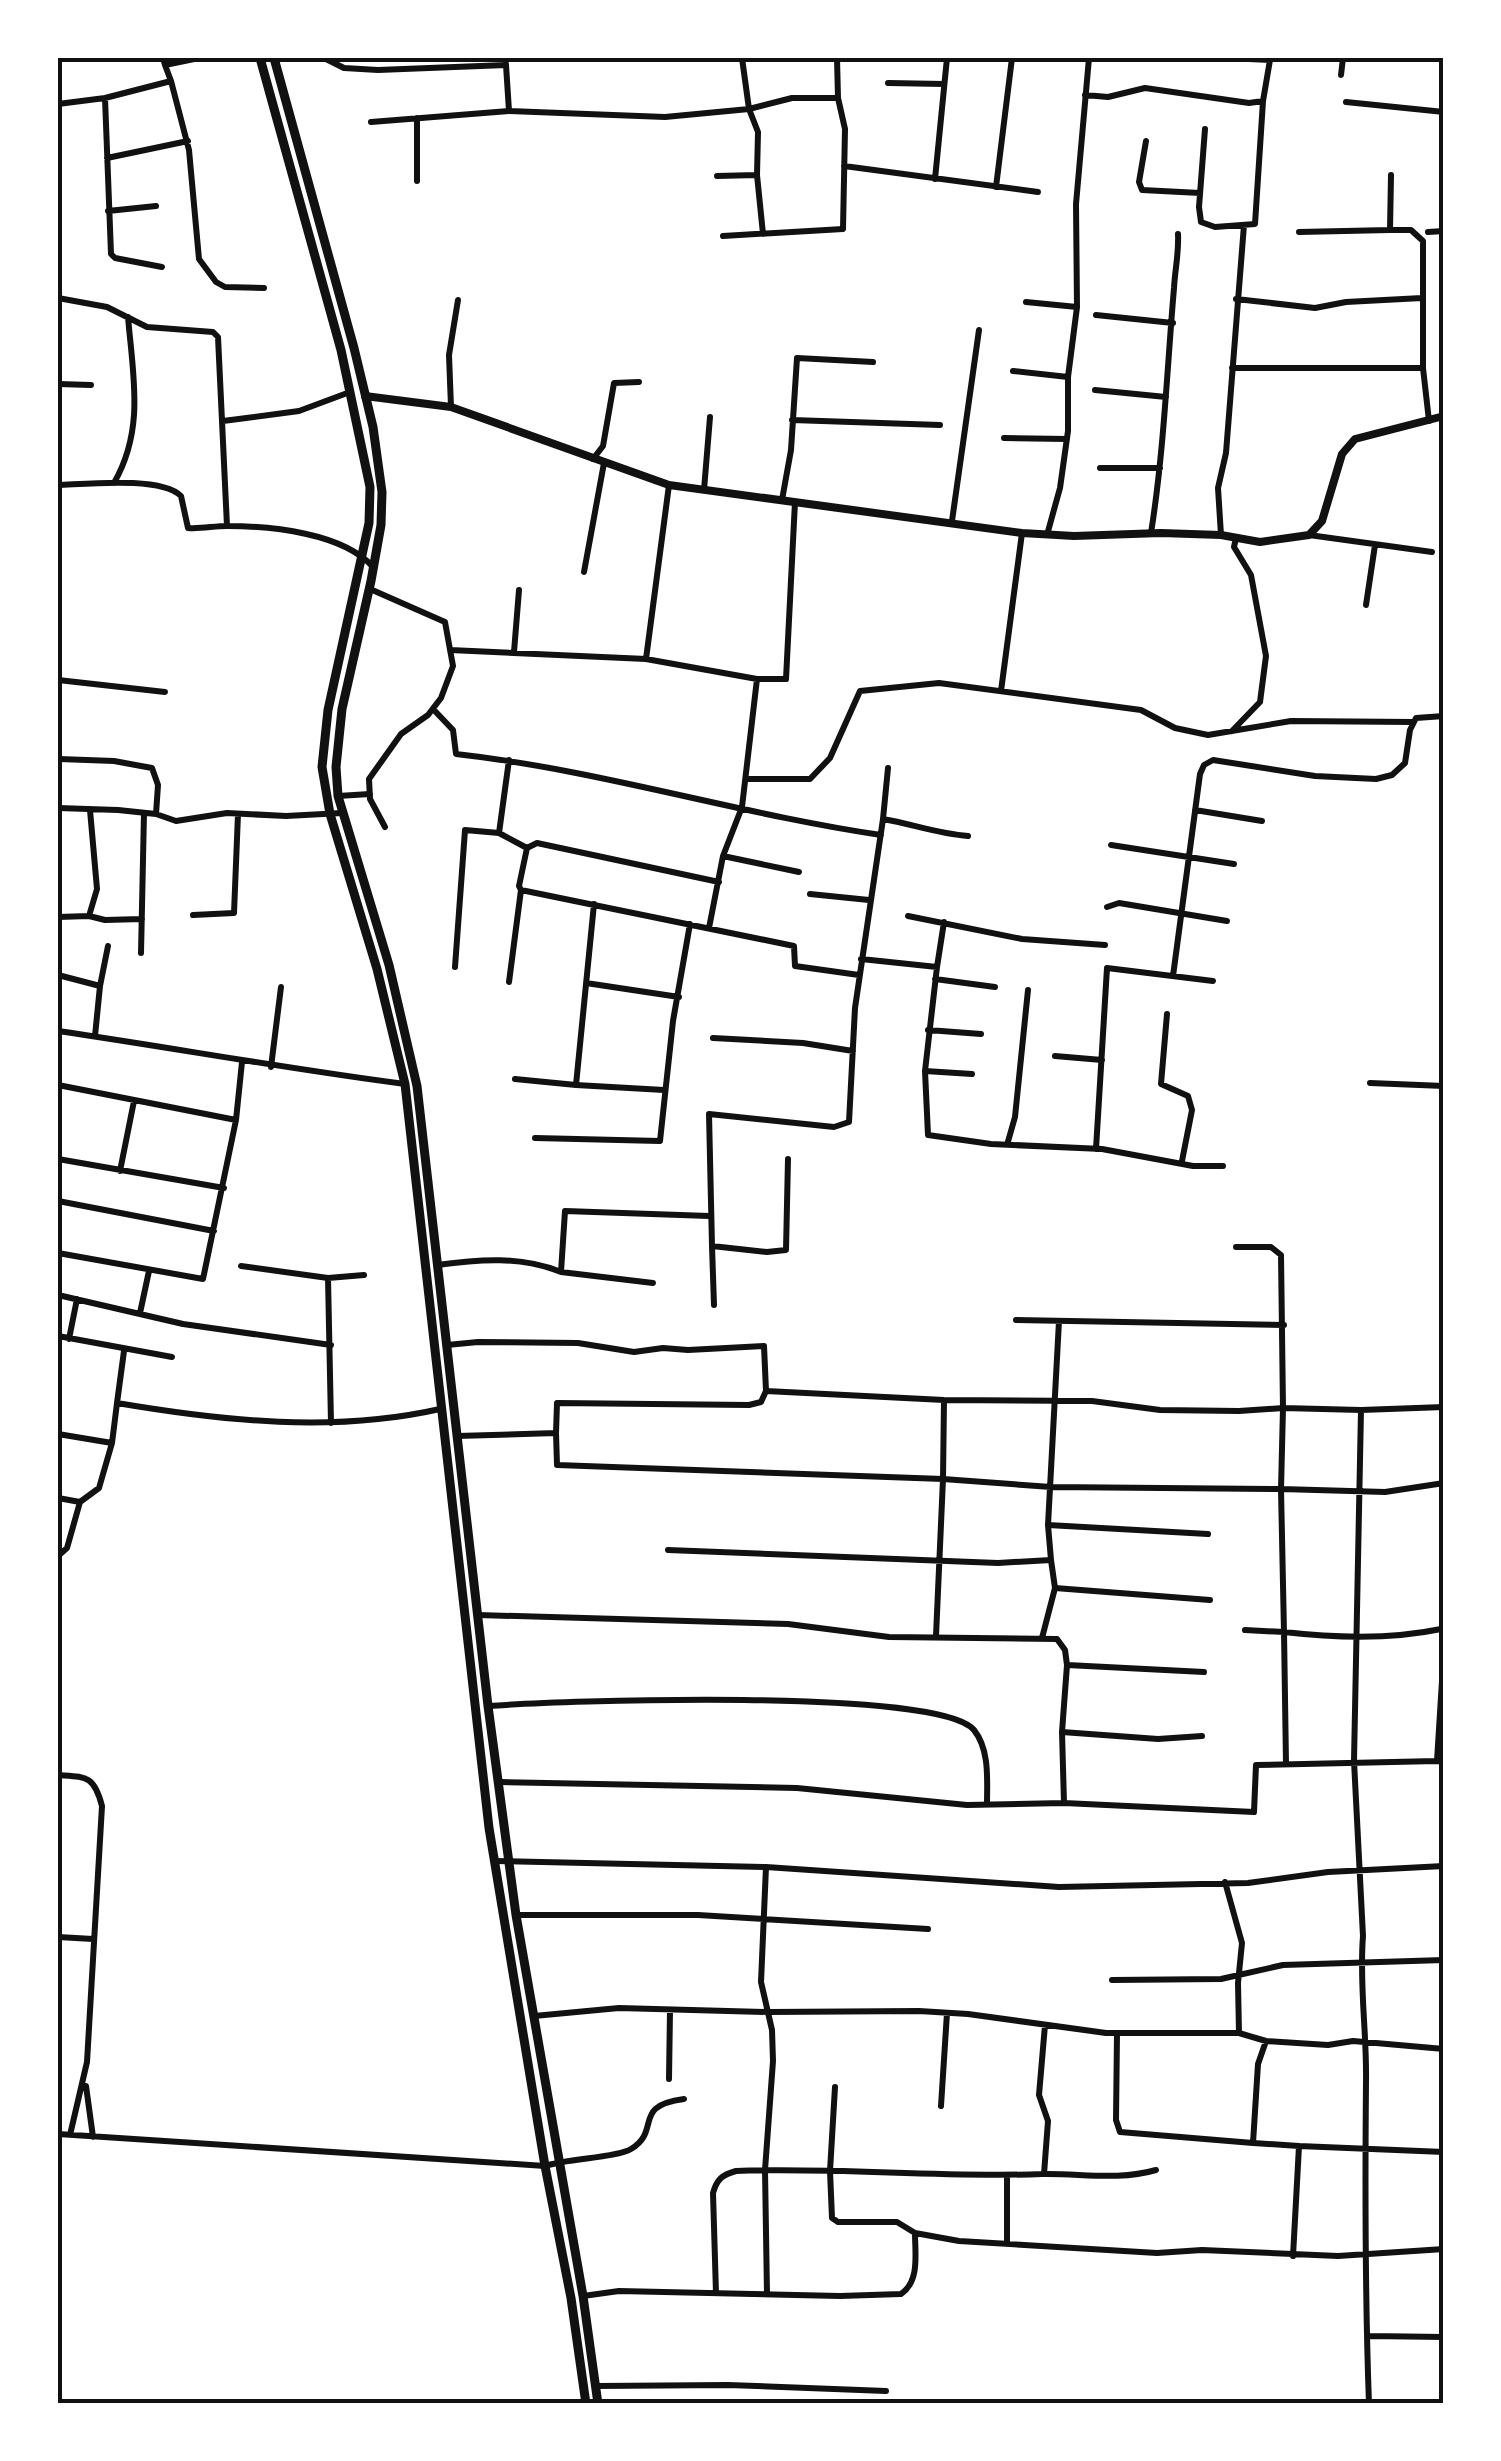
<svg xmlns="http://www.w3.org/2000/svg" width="1501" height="2461" viewBox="0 0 1501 2461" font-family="'IBM Plex Sans',sans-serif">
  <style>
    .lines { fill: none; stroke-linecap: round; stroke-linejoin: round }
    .minor { stroke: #111; stroke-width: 6 }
    .tertiary { stroke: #111; stroke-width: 8 }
    .secondary { stroke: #111; stroke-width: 9 }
    .neatline { fill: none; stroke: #111; stroke-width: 4 }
  </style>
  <rect width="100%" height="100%" fill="#fff"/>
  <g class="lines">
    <path class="minor" d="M163 58 165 65 199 58
      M324 58 344 68 378 70 506 65 505 58
      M837 58 838 98
      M1127 58H1132
      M506 65 509 111 665 117 749 109 758 132 757 175 763 234
      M1341 75 1343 58
      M171 81 189 150 199 259 216 282 225 287 264 288
      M888 83 944 84
      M1085 95 1108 97 1145 88 1249 103 1263 101 1270 60 1227 58
      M105 98 111 254 115 258 162 267
      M1346 102 1444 112
      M58 104 105 98 171 81 165 65
      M371 122 509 111
      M1205 129 1199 207 1201 222 1215 227 1255 224 1263 101
      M1146 141 1139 182 1142 190 1200 193
      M107 158 188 141
      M844 166 1038 192
      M1391 175 1390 230H1411L1423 241V368
      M717 176 757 175
      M935 179 947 58
      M417 181V118
      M996 187 1012 58
      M108 211 156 206
      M1299 232 1390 230
      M1428 232 1444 231
      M723 236 843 229 845 129 838 98H792L749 109 742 58
      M58 298 107 307 147 327 213 332 218 337 227 526
      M1236 299 1315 308 1346 302 1422 298
      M1026 302 1077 307
      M1096 315 1173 323
      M1232 368H1423L1429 421
      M1013 371 1068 377
      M58 384 91 385
      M1095 390 1166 397
      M451 407 449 355 458 300
      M792 420 940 425
      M223 421 299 411 350 392
      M1004 438 1067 439
      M593 459 603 446 614 383 639 382
      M1100 468H1160
      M114 483C145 429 133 376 128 317
      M58 485C86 484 161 476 181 496L188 528C201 529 214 526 227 526 271 526 343 533 373 567
      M704 490 710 417
      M782 500 791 450 797 358 873 362
      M952 521 979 330
      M1151 533C1164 451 1167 369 1174 288 1175 269 1179 253 1178 234
      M1047 535 1060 488 1068 431V377L1077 307 1076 204 1089 58
      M1221 535 1218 488 1226 453 1244 225
      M1309 535 1432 552
      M584 572 604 463
      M370 589 445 622 453 666 441 698 428 715 401 734 369 779 370 799 385 827
      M1366 605 1375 545
      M450 650 646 659 757 679H786L795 502
      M514 652 519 590
      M646 659 669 485
      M58 680 165 692
      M1001 691 1022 533
      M433 709 453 730 456 754C600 770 738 814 881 835
      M1232 731 1260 702 1266 656 1251 575 1234 547 1236 538
      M59 759 114 761 152 768 158 785 156 814
      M509 760 499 833 527 848 537 843 719 882
      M746 779H810L830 758 860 691 939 683 1141 710 1175 728 1208 735 1291 721 1413 722
      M338 796 370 794
      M58 808 118 810 156 814 176 821 227 813 286 816 342 813
      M1195 810 1262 821
      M883 819 888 768
      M1111 845 1234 864
      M723 856 799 872
      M521 890 519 886 527 848
      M810 894 869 900
      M594 904 576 1085 664 1090
      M1107 907 1119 903 1227 921
      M193 915 234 913 238 814
      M89 916 105 920 142 919
      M908 916 1022 939 1105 945
      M58 917 89 916 97 889 90 810
      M709 928 723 856 742 807 757 679
      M141 953 144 813
      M861 959 937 967 925 1071 928 1135 991 1144 1102 1149 1193 1166H1223
      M455 967 465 830 499 833
      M937 967 944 922
      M58 975 100 986 95 1036
      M1173 976 1200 774 1204 765 1213 760 1315 776 1376 779 1392 775 1405 763 1410 730 1416 718 1444 716
      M935 979 995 987
      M509 982 521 890 794 946 795 966 859 975
      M586 983 679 997
      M100 986 108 946
      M1167 1014 1161 1084 1188 1096 1192 1110 1182 1161
      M928 1030 981 1034
      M58 1031C174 1048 289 1069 405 1084
      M713 1038 803 1043 853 1051
      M1055 1056 1102 1060
      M271 1067 281 987
      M925 1071 972 1074
      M515 1079 576 1085
      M1370 1083 1444 1086
      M58 1085 236 1120 203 1279 58 1253
      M236 1120 242 1062
      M535 1138 660 1141 673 1021 690 924
      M1007 1145 1015 1117 1028 990
      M1096 1149 1107 968 1213 981
      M58 1159 224 1188
      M788 1159 786 1250 767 1252 712 1246 709 1114 834 1127 849 1122 855 1008 883 819C912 824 939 834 968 836
      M120 1171 134 1101
      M58 1201 214 1231
      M712 1246 714 1305
      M1236 1247H1271L1281 1255 1283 1408 1361 1410 1444 1407
      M437 1265C480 1259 521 1256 561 1272L565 1211 709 1216
      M241 1266 328 1278 331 1423
      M561 1272 653 1283
      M328 1278 364 1275
      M58 1295 183 1324 331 1345
      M140 1313 149 1271
      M1016 1320 1284 1325
      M58 1336 172 1357
      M69 1339 77 1299
      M447 1345 478 1342 578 1343 634 1352 663 1348 688 1350 764 1346 766 1391 761 1402 749 1405 557 1403 556 1433
      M766 1391 944 1400 1092 1401 1160 1410 1239 1411 1283 1408 1281 1489 1385 1492 1444 1483
      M944 1400 943 1479 1051 1487 1281 1489 1284 1632C1336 1638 1389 1640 1441 1629
      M117 1403 124 1351
      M1361 1410 1354 1761 1363 1936C1359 1985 1367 2033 1366 2082 1365 2189 1365 2296 1369 2404
      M58 1434 112 1443
      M457 1436 556 1433 557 1465 943 1479 936 1636
      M1444 1462 1442 1681 1437 1761 1444 1762
      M58 1498 80 1502
      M1048 1525 1208 1534
      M668 1550 998 1563 1051 1560 1055 1588 1210 1600
      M58 1556 67 1548 80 1502 99 1488 112 1443 117 1403C223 1421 334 1433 440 1409
      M1051 1560 1048 1525 1059 1321
      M478 1615 788 1624 889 1637 1057 1639 1065 1650 1067 1665 1062 1732 1064 1803
      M1245 1630 1284 1632 1286 1764
      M1042 1638 1055 1588
      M1067 1665 1204 1672
      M488 1706C557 1701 939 1687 974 1730 990 1750 987 1781 987 1804
      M1062 1732 1158 1739 1202 1736
      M58 1775C86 1777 94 1775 102 1806L87 2062 70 2135
      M499 1782 797 1788 967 1805 1064 1803 1254 1812 1256 1765 1437 1761
      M494 1861 766 1867 1059 1887 1248 1883 1328 1872 1444 1866
      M766 1867 761 1982 772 2030 773 2061 765 2170 767 2294
      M1225 1882 1242 1943 1238 1983 1239 2033
      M516 1915H698L928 1929
      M58 1937 93 1939
      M1112 1980 1221 1979 1283 1965 1444 1960
      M534 2016 619 2008 768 2012 919 2011 968 2014 1106 2033H1239L1266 2041 1328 2045 1353 2041 1444 2049
      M1117 2033 1116 2120 1120 2132 1253 2143
      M1266 2041 1258 2064 1253 2143 1299 2146 1293 2256
      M669 2079 670 2010
      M86 2086 93 2137
      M835 2087 830 2171 832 2218 838 2222H897L915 2233
      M941 2106 947 2013
      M58 2134 545 2166C568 2158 616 2158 631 2149 662 2130 631 2106 684 2099
      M1299 2146 1444 2152
      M1044 2174 1048 2121 1039 2095 1045 2025
      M1007 2177V2244
      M716 2293 713 2193C717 2179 722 2175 736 2171 838 2167 940 2178 1042 2174 1080 2173 1118 2181 1156 2170
      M583 2296 619 2291 840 2296 901 2294C920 2281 915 2254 915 2233L959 2241 1157 2253 1202 2250 1338 2256 1444 2249
      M1369 2336 1444 2337
      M596 2386 728 2385 886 2391"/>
    <path class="tertiary" d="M365 396 451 407 669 485 1022 533 1074 536 1161 533 1221 535 1260 542 1309 535 1322 521 1342 454 1355 439 1444 416"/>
    <path class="secondary" d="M260 58 341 350 370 487 369 523 328 710 322 767 330 814 377 969 405 1084 489 1828 545 2166 571 2298 586 2404
      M274 58 354 348 373 427 382 492 381 525 371 581 342 709 336 767 338 796 389 965 417 1086 488 1706 516 1915 583 2296 598 2404"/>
  </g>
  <rect width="1501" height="2461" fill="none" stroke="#ffffff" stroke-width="120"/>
  <rect x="60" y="60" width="1381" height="2341" class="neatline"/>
</svg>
